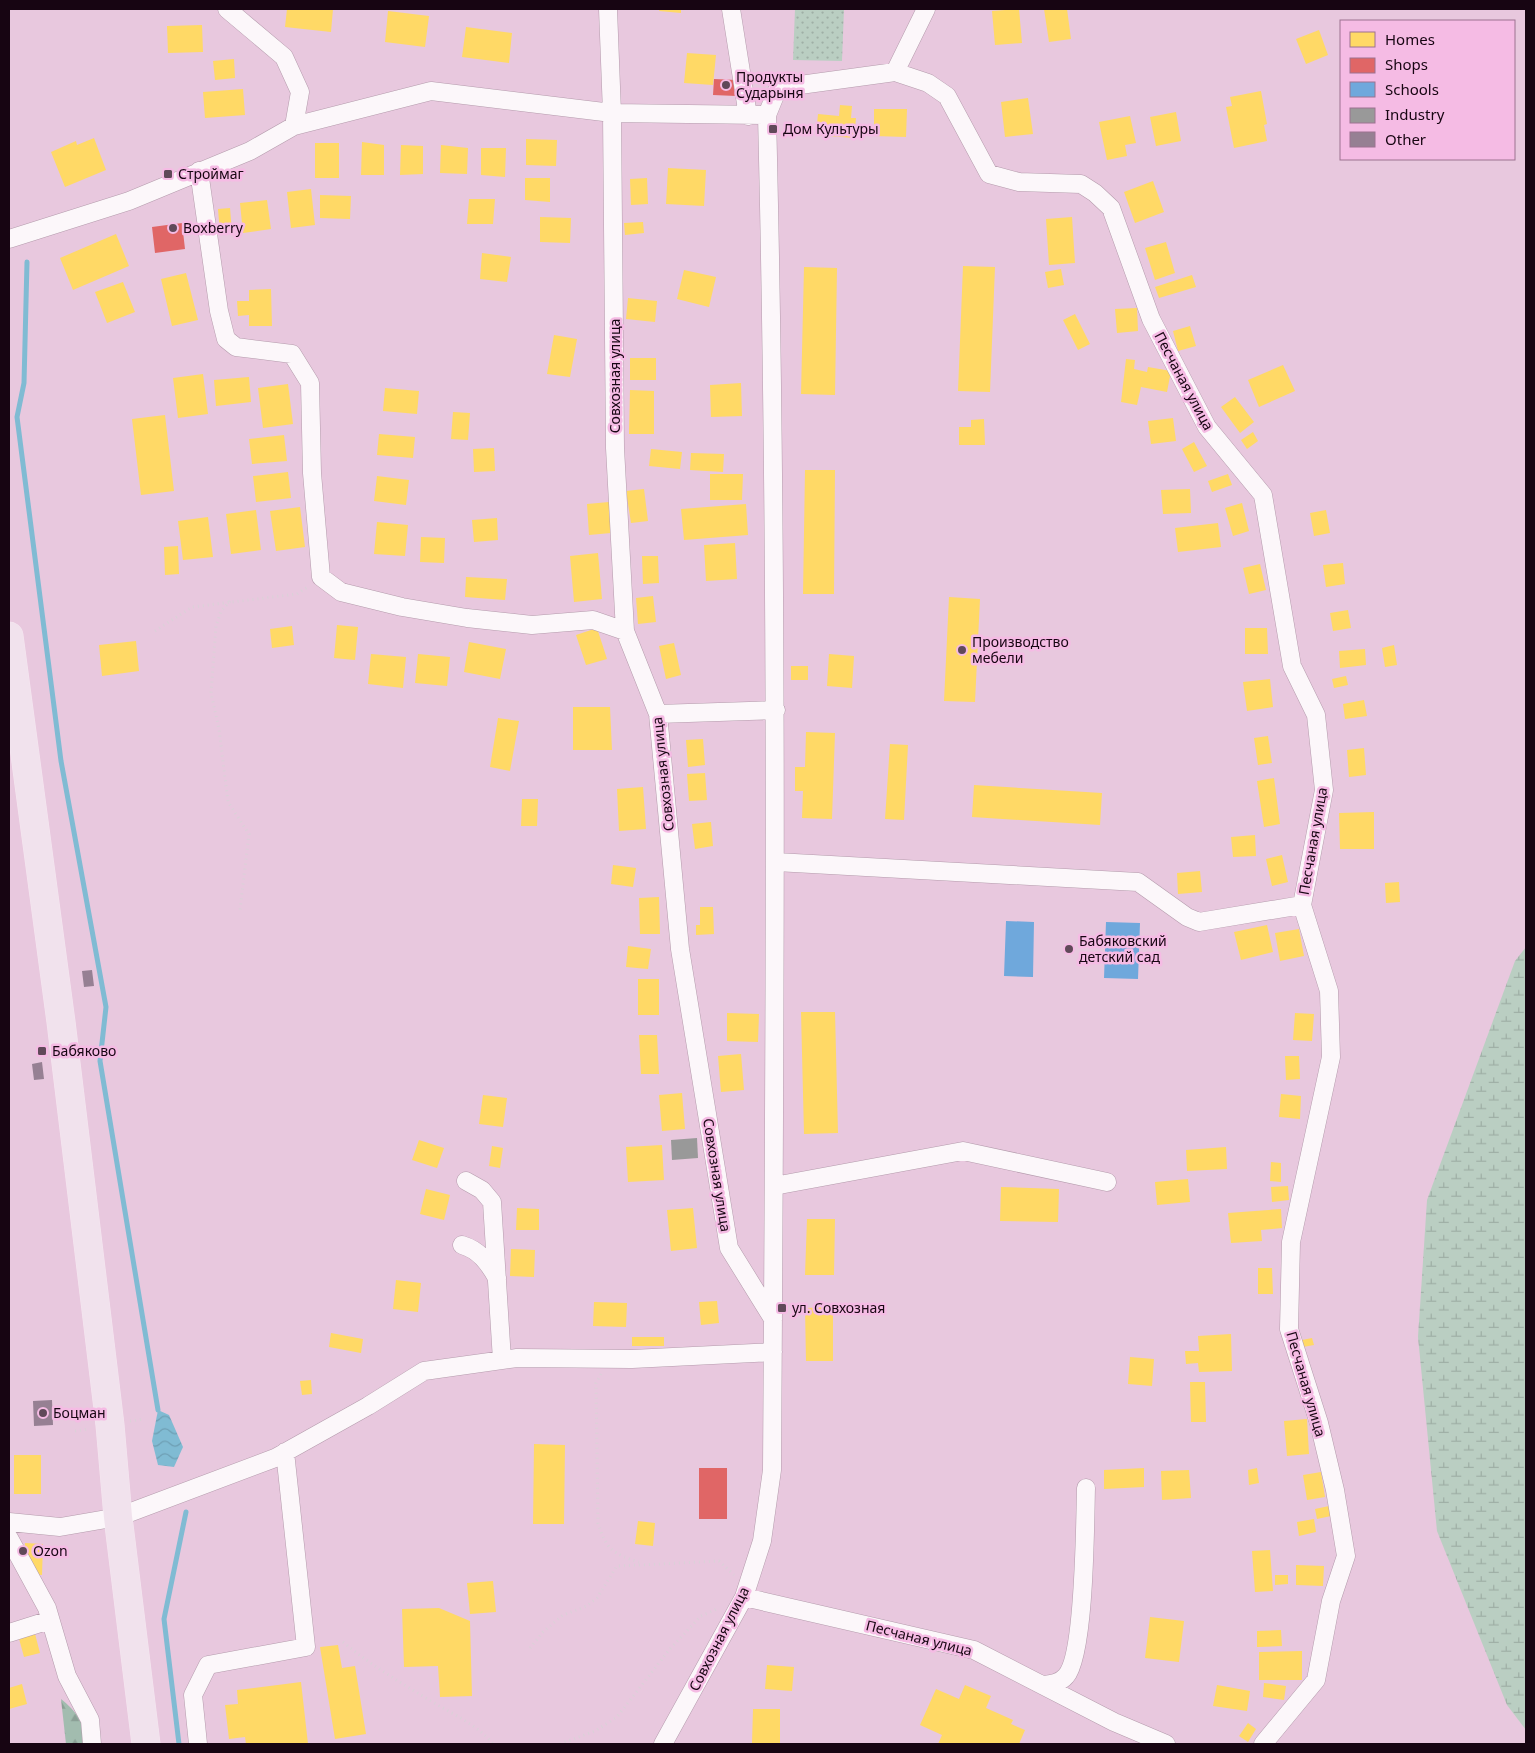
<svg xmlns="http://www.w3.org/2000/svg" width="1535" height="1753" viewBox="0 0 1535 1753" font-family="'Noto Sans',sans-serif">
  <style>
    .forest { fill: url(#forest-firs) }
    .wetland { fill: url(#wetland-marsh) }
    .park { fill: url(#park-dots) }
    .water { fill: url(#water-waves) }
    .homes { fill: #ffd966 }
    .shops { fill: #e06666 }
    .schools { fill: #6fa8dc }
    .industry { fill: #999 }
    .lines { fill: none; stroke-linecap: round; stroke-linejoin: round }
    .stream { stroke: #80bbd3; stroke-width: 5 }
    .building { fill: #968093 }
    .street-casing { stroke: #b49bac; stroke-width: 19 }
    .highway-casing { stroke: #f5e6f0; stroke-width: 29 }
    .path { stroke: #dbd1d8; stroke-width: 3; stroke-dasharray: 1 4; stroke-linecap: butt }
    .street { stroke: #fcf7fa; stroke-width: 18 }
    .highway { stroke: #f1e2ed; stroke-width: 28 }
    .poi-dot { fill: #604959; stroke: #f5bbe4; stroke-width: 2 }
    .labels { text-anchor: middle; stroke-width: 5; stroke-linejoin: round; paint-order: stroke }
    .poi-label { font-size: 14px; fill: #170512; stroke: #f5bbe4; text-anchor: start }
    .street-label { font-size: 14px; fill: #170512; stroke: #f5bbe4 }
  </style>
  <defs>
    <pattern id="forest-firs" width="22" height="20" patternUnits="userSpaceOnUse" patternTransform="scale(1.25)"><rect width="22" height="20" fill="#a2bcaf"/><path d="M5 1l3.5 6h-7zM16 11l3.5 6h-7z" fill="#8ba096"/></pattern>
    <pattern id="wetland-marsh" width="20" height="14" patternUnits="userSpaceOnUse" patternTransform="scale(1.25)"><rect width="20" height="14" fill="#bacec2"/><path d="M1 5h8M5 5V1M11 12h8M15 12V8" fill="none" stroke="#9fafa6"/></pattern>
    <pattern id="park-dots" width="8" height="8" patternUnits="userSpaceOnUse" patternTransform="scale(1.25)"><rect width="8" height="8" fill="#bacec2"/><path d="M2 2h.1M6 6h.1" fill="none" stroke="#9fafa6" stroke-width="1.8" stroke-linecap="round"/></pattern>
    <pattern id="water-waves" width="16" height="10" patternUnits="userSpaceOnUse" patternTransform="scale(1.25)"><rect width="16" height="10" fill="#80bbd3"/><path d="M0 5q4-4 8 0t8 0" fill="none" stroke="#6e9fb4"/></pattern>
  </defs>
  <rect width="100%" height="100%" fill="#e8c8de"/>
  <path class="forest" d="M61 1699C76 1711 86 1724 85 1744H66Z"/>
  <path class="wetland" d="M1526 947V1730L1507 1705 1437 1531 1418 1337 1427 1200 1515 961Z"/>
  <path class="park" d="M795 9H844L842 61 793 60Z"/>
  <path class="water" d="M158 1410 169 1415 183 1447 174 1467 158 1465 152 1441Z"/>
  <path class="homes" d="M287 9H333L331 32 285 27Z
    M660 9H681V13L659 11Z
    M1019 9 1022 43 995 45 992 11Z
    M1044 9H1067L1071 39 1049 42Z
    M388 11 429 16 425 47 385 42Z
    M202 25 203 52 168 53 167 26Z
    M466 27 512 33 509 63 462 57Z
    M1319 30 1328 55 1306 64 1296 39Z
    M687 53 716 55 713 85 684 83Z
    M234 59 235 78 215 80 213 61Z
    M243 89 245 115 205 118 203 92Z
    M1261 91 1267 124 1264 125 1267 141 1234 148 1226 107 1232 106 1230 97Z
    M1028 98 1033 134 1005 137 1001 102Z
    M840 105 852 106 851 118H856L854 138 816 135 818 114 839 116Z
    M874 109H907L906 137 874 136Z
    M1176 112 1181 141 1156 146 1150 117Z
    M1130 116 1136 143 1125 145 1127 156 1107 160 1099 122Z
    M94 138 106 170 65 187 51 152 76 141 77 145Z
    M526 139 557 140 556 166 526 165Z
    M362 142 384 145V175H361Z
    M315 143H339V178H315Z
    M401 145 423 146V174L400 175Z
    M441 145 468 148 467 174 440 173Z
    M481 148H506L505 177 481 175Z
    M668 168 706 170 704 206 666 204Z
    M525 178H550V202L525 200Z
    M647 178 648 204 631 205 630 179Z
    M1153 181 1164 212 1135 223 1124 192Z
    M311 189 315 225 291 228 287 192Z
    M320 195 351 196 350 219 320 218Z
    M469 199H495L493 224H467Z
    M267 200 271 229 243 233 240 203Z
    M230 208 232 232 220 233 218 209Z
    M540 217 571 218 570 243 540 242Z
    M1072 217 1075 263 1049 265 1046 219Z
    M643 222 644 233 625 235 624 223Z
    M116 234 129 266 73 290 60 258Z
    M1166 242 1175 273 1155 280 1145 248Z
    M482 253 511 257 507 282 480 279Z
    M963 266 995 267 990 392 958 391Z
    M804 267 837 268 835 395 801 394Z
    M1061 269 1064 285 1048 288 1045 272Z
    M684 270 716 277 709 307 677 299Z
    M186 273 198 320 172 326 161 279Z
    M1192 275 1196 287 1159 298 1155 287Z
    M123 282 135 312 107 323 95 292Z
    M271 289 272 326H249V315L238 316 237 301H249V290Z
    M628 298 657 301 655 322 626 319Z
    M1137 308 1138 331 1117 333 1115 309Z
    M1075 314 1090 344 1078 350 1063 320Z
    M1190 326 1196 346 1178 351 1173 331Z
    M554 335 577 339 570 377 547 374Z
    M630 358H656V380H630Z
    M1126 359 1135 360 1134 369 1147 372 1148 367 1171 371 1167 392 1141 387 1137 405 1121 402Z
    M1283 365 1295 391 1259 407 1248 380Z
    M203 374 208 414 178 418 173 378Z
    M249 377 251 402 216 406 214 380Z
    M741 383 742 416 711 417 710 385Z
    M288 384 293 424 263 428 258 388Z
    M385 388 419 391 417 414 383 411Z
    M630 390 654 391V434H629Z
    M1235 397 1254 422 1240 433 1221 407Z
    M453 412 470 413 468 440 451 439Z
    M165 415 174 491 141 495 132 419Z
    M1173 418 1176 441 1151 444 1148 421Z
    M984 419 985 445H959V427H971V420Z
    M1253 432 1258 441 1247 449 1241 440Z
    M379 434 415 437 413 458 377 455Z
    M284 435 287 461 252 464 249 439Z
    M1194 442 1207 466 1194 472 1182 449Z
    M494 448 495 471 474 472 473 449Z
    M651 449 682 452 680 469 649 466Z
    M691 453 724 454 723 472 690 470Z
    M805 470H835L834 594H803Z
    M288 472 291 498 256 502 253 476Z
    M710 474H743L742 500H710Z
    M1228 474 1232 485 1212 492 1208 481Z
    M377 476 409 480 406 505 374 501Z
    M644 489 648 521 631 523 626 491Z
    M1190 489 1191 513 1163 514 1161 490Z
    M609 502 611 533 589 535 587 504Z
    M1242 503 1249 531 1233 536 1225 508Z
    M746 504 748 535 684 540 681 509Z
    M300 507 305 547 276 551 270 511Z
    M256 510 261 550 231 554 226 514Z
    M1326 510 1330 533 1314 536 1310 513Z
    M208 517 213 557 183 560 178 521Z
    M497 518 498 540 474 542 472 520Z
    M377 522 408 525 405 556 374 554Z
    M1218 523 1221 547 1178 552 1175 528Z
    M421 537 445 538 444 563 420 562Z
    M735 543 737 579 706 581 704 545Z
    M178 546 179 574 165 575 164 547Z
    M598 553 602 599 574 602 570 556Z
    M642 556H658L659 583 643 584Z
    M1343 563 1345 584 1326 587 1323 565Z
    M1260 564 1266 590 1249 594 1243 568Z
    M466 577 507 579 505 600 465 597Z
    M653 596 656 622 638 624 636 598Z
    M949 597 980 599 975 702 944 701Z
    M1348 610 1351 628 1333 631 1330 613Z
    M337 625 358 627 355 660 334 658Z
    M292 626 294 645 272 648 270 629Z
    M597 628 607 659 586 665 576 635Z
    M1245 628H1267L1268 654H1245Z
    M136 641 139 671 102 676 99 645Z
    M469 642 506 649 500 679 464 672Z
    M674 643 681 675 666 679 659 646Z
    M1394 645 1397 665 1385 667 1382 648Z
    M1365 649 1366 665 1340 668 1339 651Z
    M371 654 406 657 403 688 368 684Z
    M418 654 450 657 447 686 415 683Z
    M829 654 854 656 852 688 827 686Z
    M791 666H808V680H791Z
    M1346 676 1348 685 1334 688 1332 679Z
    M1270 679 1273 707 1247 711 1243 682Z
    M1364 700 1367 716 1345 719 1343 704Z
    M573 707H610L612 750H573Z
    M498 718 519 721 510 771 490 767Z
    M806 732 835 733 832 819 802 818 803 791H795V767H805Z
    M1268 736 1272 763 1258 765 1254 738Z
    M703 739 705 765 688 767 686 740Z
    M890 744 908 745 904 820 885 819Z
    M1364 748 1366 775 1349 777 1347 750Z
    M705 773 707 800 689 801 687 774Z
    M1274 778 1280 824 1264 827 1257 781Z
    M974 785 1102 793 1100 825 972 817Z
    M643 787 646 829 619 831 617 789Z
    M522 799H538L537 826H521Z
    M1374 812V849H1340L1339 813Z
    M711 822 713 846 695 849 692 824Z
    M1255 835 1256 856 1233 857 1231 837Z
    M1282 855 1288 882 1272 886 1266 859Z
    M613 865 636 868 633 887 611 884Z
    M1200 871 1202 892 1178 894 1177 873Z
    M1399 882 1400 902 1386 903 1385 883Z
    M659 897 660 934H640L639 898Z
    M700 907H713L714 934 696 935V925H700Z
    M1267 925 1273 952 1241 960 1234 932Z
    M1299 929 1304 956 1280 961 1275 933Z
    M628 946 651 949 648 969 626 967Z
    M638 979H659V1015H638Z
    M801 1012H835L838 1133 804 1134Z
    M727 1013 759 1014 758 1042 727 1041Z
    M1295 1013 1314 1014 1312 1041 1293 1040Z
    M639 1035H657L659 1074H641Z
    M741 1054 744 1090 721 1092 718 1056Z
    M1285 1056H1299L1300 1079 1286 1080Z
    M682 1093 685 1129 662 1131 659 1095Z
    M1281 1094 1301 1096 1300 1119 1279 1117Z
    M483 1095 507 1098 503 1127 479 1124Z
    M419 1140 444 1148 437 1168 412 1160Z
    M662 1145 664 1180 628 1182 626 1147Z
    M492 1146 503 1148 500 1168 489 1166Z
    M1226 1147 1227 1169 1187 1171 1186 1150Z
    M1271 1162 1281 1163V1182L1270 1181Z
    M1188 1179 1190 1202 1157 1205 1155 1182Z
    M1288 1186 1289 1200 1272 1202 1271 1187Z
    M1001 1187 1059 1189 1058 1222 1000 1221Z
    M426 1189 450 1195 444 1220 420 1214Z
    M517 1208 539 1209V1230H516Z
    M693 1208 697 1248 671 1251 667 1210Z
    M1281 1209 1282 1228 1261 1230 1262 1241 1231 1243 1228 1213Z
    M807 1219H835L834 1275H805Z
    M511 1249 535 1250 534 1277 510 1276Z
    M1258 1268H1272L1273 1294H1258Z
    M396 1280 421 1283 418 1312 393 1309Z
    M717 1301 719 1323 701 1325 699 1302Z
    M594 1302 627 1303 626 1327 593 1326Z
    M833 1307V1361H806L805 1308Z
    M331 1333 363 1339 361 1353 329 1347Z
    M1231 1334 1232 1371 1199 1372 1198 1363 1186 1364 1185 1351H1199L1198 1336Z
    M632 1337H664V1346H632Z
    M1312 1338 1314 1345 1303 1347 1302 1340Z
    M1130 1357 1154 1359 1152 1386 1128 1384Z
    M311 1380 312 1394 302 1395 300 1381Z
    M1190 1382H1205L1206 1422H1191Z
    M1307 1419 1309 1454 1287 1456 1284 1421Z
    M534 1444 565 1445 564 1524H533Z
    M14 1455H41V1494H14Z
    M1144 1468V1487L1104 1489V1470Z
    M1257 1468 1259 1483 1249 1485 1248 1470Z
    M1189 1470 1191 1498 1162 1500 1161 1471Z
    M1321 1472 1325 1497 1307 1500 1303 1475Z
    M1329 1506 1331 1516 1317 1519 1315 1509Z
    M1314 1519 1316 1532 1299 1536 1297 1522Z
    M638 1521 655 1523 653 1546 635 1544Z
    M25 1543 43 1544 42 1575 24 1574Z
    M1270 1550 1273 1591 1255 1592 1252 1551Z
    M1296 1565 1324 1566 1323 1586 1296 1585Z
    M1275 1575H1288V1584L1275 1585Z
    M493 1581 496 1612 470 1614 467 1583Z
    M439 1608 470 1621 472 1696 440 1697 438 1666 404 1667 402 1609Z
    M1150 1617 1184 1621 1179 1662 1145 1658Z
    M34 1630 40 1653 24 1657 18 1635Z
    M1281 1630 1282 1646 1257 1647V1631Z
    M338 1645 342 1668 355 1666 366 1734 335 1739 320 1647Z
    M1302 1651V1680H1259V1652Z
    M767 1665 794 1667 792 1691 765 1689Z
    M301 1682 308 1744H246L245 1737 229 1739 225 1705 238 1704 237 1690Z
    M1264 1683 1286 1686 1284 1700 1263 1697Z
    M22 1684 27 1704 9 1709V1688Z
    M965 1685 991 1696 986 1708 1013 1720 1011 1724 1025 1730 1019 1744H938L942 1735 920 1725 936 1689 959 1699Z
    M1217 1685 1250 1691 1247 1711 1213 1706Z
    M753 1709H780V1744L752 1743Z
    M1248 1723 1256 1729 1248 1742 1239 1736Z"/>
  <path class="shops" d="M714 79 737 80 736 96 713 95Z
    M182 223 185 249 155 253 152 227Z
    M699 1468H727V1519H699Z"/>
  <path class="schools" d="M1006 921 1034 922 1033 977 1004 976Z
    M1106 922 1140 923 1138 979 1104 978Z"/>
  <path class="industry" d="M697 1138 698 1158 672 1160 671 1140Z"/>
  <g class="lines">
    <path class="stream" d="M27 262 24 383 17 417 61 761 106 1007 100 1061 158 1410
      M179 1744 164 1619 186 1512"/>
  </g>
  <path class="building" d="M92 970 94 986 84 987 82 971Z
    M42 1062 44 1079 34 1080 32 1064Z
    M52 1400 53 1425 34 1426 33 1401Z"/>
  <g class="lines">
    <defs>
      <path id="street" d="M227 9 284 57 300 92 294 126
        M608 9 612 113 615 448 625 631 658 714 680 949 729 1248 773 1319
        M731 9 748 116
        M895 72 926 9
        M199 171 219 311 226 339 236 347 292 354 310 383 312 473 321 577 341 592 402 607 467 618 532 625 593 620 625 631
        M9 239 129 201 250 151 294 126 431 91 612 113 767 115
        M658 714 776 710
        M776 862 1138 882 1187 917 1199 922 1302 905
        M466 1181 482 1190 492 1202 502 1360
        M774 1186 963 1151 1107 1182
        M462 1245C479 1250 488 1262 497 1278
        M9 1522 60 1527 118 1517 275 1458 368 1406 424 1371 517 1358 632 1359 773 1352
        M9 1538 47 1608 67 1676 90 1720 92 1744
        M744 1597 974 1650 1114 1722 1166 1744
        M9 1633 50 1620
        M1042 1685C1052 1684 1060 1683 1066 1676 1085 1655 1085 1521 1086 1488
        M198 1744 193 1695 208 1665 306 1647 285 1452
        M663 1744 744 1597 762 1541 772 1470C775 1018 778 567 767 115L778 88 895 72 928 83 947 96 989 174 1019 182 1081 184 1095 193 1111 208 1151 319 1207 427 1263 495 1292 666 1316 715 1324 790 1302 905 1329 991 1331 1057 1291 1242 1289 1329 1319 1423 1335 1490 1346 1556 1331 1601 1316 1680 1263 1744"/>
      <path id="highway" d="M9 636 61 1022 110 1425 118 1517 146 1744"/>
    </defs>
    <use href="#street" class="street-casing"/>
    <use href="#highway" class="highway-casing"/>
    <path class="path" d="M230 601 221 611 216 626 211 693 219 729 228 802 249 834 240 910
      M155 631 192 607 297 594 309 586
      M601 1374 596 1383 598 1523C606 1549 613 1554 639 1562
      M130 1421 144 1419
      M75 1431 89 1429
      M343 1642C372 1666 404 1685 436 1704 455 1715 480 1727 493 1744
      M530 1648 543 1632 563 1615 587 1606 597 1598 617 1566 719 1561 734 1575
      M560 1744 595 1731 617 1717 669 1650 701 1616 719 1608"/>
    <use href="#street" class="street"/>
    <use href="#highway" class="highway"/>
  </g>
  <g class="poi-dot">
    <circle cx="726" cy="85" r="5"/>
    <rect x="768" y="124" width="10" height="10" rx="2.5"/>
    <rect x="163" y="169" width="10" height="10" rx="2.5"/>
    <circle cx="173" cy="228" r="5"/>
    <circle cx="962" cy="650" r="5"/>
    <circle cx="1069" cy="949" r="5"/>
    <rect x="37" y="1046" width="10" height="10" rx="2.5"/>
    <rect x="777" y="1303" width="10" height="10" rx="2.5"/>
    <circle cx="43" cy="1413" r="5"/>
    <circle cx="23" cy="1551" r="5"/>
  </g>
  <g class="labels">
    <g class="poi-label">
      <text x="736" y="82">Продукты<tspan x="736" dy="16">Сударыня</tspan></text>
      <text x="783" y="134">Дом Культуры</text>
      <text x="178" y="179">Строймаг</text>
      <text x="183" y="233">Boxberry</text>
      <text x="972" y="647">Производство<tspan x="972" dy="16">мебели</tspan></text>
      <text x="1079" y="946">Бабяковский<tspan x="1079" dy="16">детский сад</tspan></text>
      <text x="52" y="1056">Бабяково</text>
      <text x="792" y="1313">ул. Совхозная</text>
      <text x="53" y="1418">Боцман</text>
      <text x="33" y="1556">Ozon</text>
    </g>
    <g class="street-label">
      <text transform="translate(615 376) rotate(-90)" y="5">Совхозная улица</text>
      <text transform="translate(1184 381) rotate(62)" y="5">Песчаная улица</text>
      <text transform="translate(663 774) rotate(-96)" y="5">Совхозная улица</text>
      <text transform="translate(1313 841) rotate(-80)" y="5">Песчаная улица</text>
      <text transform="translate(717 1175) rotate(81)" y="5">Совхозная улица</text>
      <text transform="translate(1306 1384) rotate(74)" y="5">Песчаная улица</text>
      <text transform="translate(919 1638) rotate(14)" y="5">Песчаная улица</text>
      <text transform="translate(719 1639) rotate(-63)" y="5">Совхозная улица</text>
    </g>
  </g>
  <rect width="1535" height="1753" fill="none" stroke="#170512" stroke-width="20"/>
  <rect x="1340" y="20" width="175" height="140" fill="#f5bbe4" stroke="#9c7290"/>
  <rect x="1350" y="32" width="25" height="15" fill="#ffd966" stroke="#9c7290"/>
  <text x="1385" y="45" font-size="15" fill="#170512">Homes</text>
  <rect x="1350" y="58" width="25" height="15" fill="#e06666" stroke="#9c7290"/>
  <text x="1385" y="70" font-size="15" fill="#170512">Shops</text>
  <rect x="1350" y="82" width="25" height="15" fill="#6fa8dc" stroke="#9c7290"/>
  <text x="1385" y="95" font-size="15" fill="#170512">Schools</text>
  <rect x="1350" y="108" width="25" height="15" fill="#999999" stroke="#9c7290"/>
  <text x="1385" y="120" font-size="15" fill="#170512">Industry</text>
  <rect x="1350" y="132" width="25" height="15" fill="#968093" stroke="#9c7290"/>
  <text x="1385" y="145" font-size="15" fill="#170512">Other</text>
</svg>
